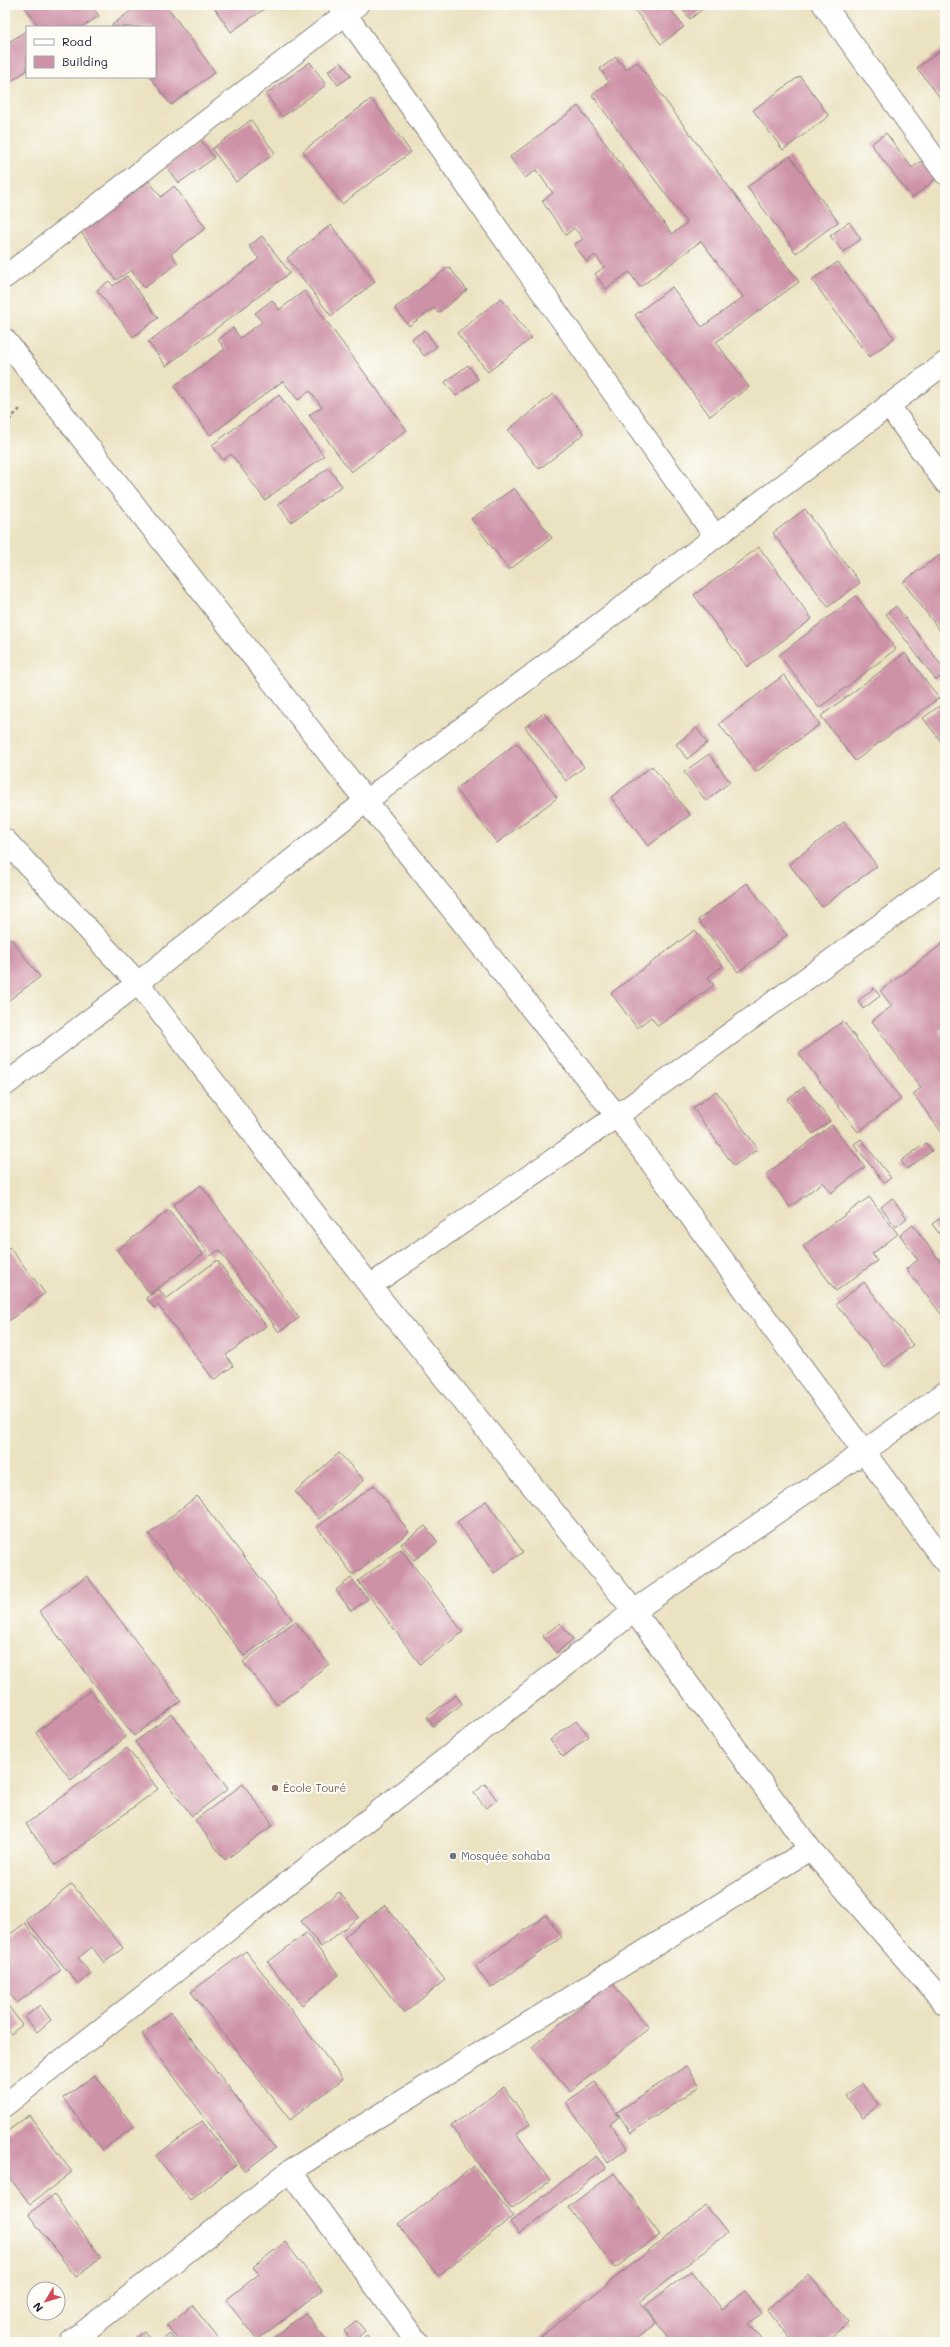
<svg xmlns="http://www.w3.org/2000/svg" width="950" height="2347" viewBox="0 0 950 2347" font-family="Mali,sans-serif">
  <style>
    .building { fill: #ce92a7 }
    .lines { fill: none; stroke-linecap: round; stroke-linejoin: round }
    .minor-casing { stroke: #86827e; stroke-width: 24 }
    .path { stroke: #86827e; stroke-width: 2.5; stroke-dasharray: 3 3; stroke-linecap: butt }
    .minor { stroke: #fff; stroke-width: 22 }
    .education-dot { fill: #8d6e63; stroke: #fdfcf7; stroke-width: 1.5 }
    .worship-dot { fill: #6b7280; stroke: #fdfcf7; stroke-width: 1.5 }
    .labels { text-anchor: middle; stroke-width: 4; stroke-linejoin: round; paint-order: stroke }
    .education-label { font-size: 11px; fill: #785e54; stroke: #fdfcf7; text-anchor: start }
    .worship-label { font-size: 11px; fill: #5b616d; stroke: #fdfcf7; text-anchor: start }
  </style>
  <rect width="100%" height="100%" fill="#fdfcf7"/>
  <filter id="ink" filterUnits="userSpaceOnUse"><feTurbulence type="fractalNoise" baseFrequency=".025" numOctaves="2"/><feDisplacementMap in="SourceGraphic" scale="8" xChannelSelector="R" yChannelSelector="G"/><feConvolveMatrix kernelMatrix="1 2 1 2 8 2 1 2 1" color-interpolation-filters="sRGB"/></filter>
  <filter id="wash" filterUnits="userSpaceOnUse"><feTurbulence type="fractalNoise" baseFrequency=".012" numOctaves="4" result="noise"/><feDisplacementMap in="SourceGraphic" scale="16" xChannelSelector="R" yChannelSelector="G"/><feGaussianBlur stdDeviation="0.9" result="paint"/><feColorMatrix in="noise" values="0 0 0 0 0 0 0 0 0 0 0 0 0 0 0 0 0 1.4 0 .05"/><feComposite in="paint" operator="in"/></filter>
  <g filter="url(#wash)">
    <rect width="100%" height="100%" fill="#ebe2c1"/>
    <g id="blocks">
      <path class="building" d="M5 5 10 12 5 16Z
        M24 5H91L99 16 82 27H39Z
        M139 5H166L215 72 171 105 150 77H155V27H113L112 25Z
        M212 5H270L231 32Z
        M631 5H667L684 27 661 44Z
        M679 5H708L690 19Z
        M938 5H945V14Z
        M27 30V70L5 86V45Z
        M945 47V104L917 68Z
        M616 57 626 70 637 62 799 282 716 342 749 387 710 416 635 315 672 287 702 327 743 297 701 241 640 287 629 272 606 289 595 274 604 267 595 255 587 262 574 245 583 239 574 228 566 235 542 201 553 193 536 170 525 178 510 157 578 106 672 234 687 223 592 95 609 82 600 69Z
        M310 62 326 85 282 117 266 94Z
        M341 62 351 76 338 85 328 71Z
        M800 76 829 116 783 150 753 110Z
        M371 99 411 152 342 204 303 151Z
        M251 120 275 153 236 182 212 149Z
        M886 133 912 168 922 161 936 179 912 198 871 144Z
        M201 140 214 158 179 183 166 166Z
        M790 156 838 222 796 253 747 187Z
        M149 181 161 197 174 186 206 228 171 254 178 263 144 288 131 270 116 280 81 232Z
        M849 222 861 239 843 252 830 236Z
        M331 225 375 282 331 316 287 258Z
        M262 236 290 273 166 366 148 342 259 259 249 246Z
        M838 262 894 338 869 357 812 280Z
        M449 267 467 290 438 313 434 308 409 326 395 308Z
        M127 276 158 318 133 337 97 290 109 281 113 286Z
        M304 291 407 430 351 472 309 415 322 407 310 391 298 400 283 381 210 435 174 386 225 349 218 340 233 328 240 338 262 322 255 313 272 300 279 310Z
        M501 298 532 338 488 372 457 333Z
        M425 330 437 347 424 356 412 339Z
        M468 365 478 379 456 396 445 382Z
        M553 394 584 434 539 469 508 430Z
        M279 395 324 456 265 500 231 454 223 460 212 445Z
        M328 468 342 486 291 522 278 504Z
        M514 488 552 538 509 570 471 519Z
        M805 509 860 583 828 607 773 533Z
        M759 547 812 619 747 667 694 595Z
        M945 551V629L941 632 903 582Z
        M856 596 896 649 819 708 779 655Z
        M896 606 945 670V674L936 680 886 614Z
        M905 653 939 698 855 761 821 716Z
        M784 675 820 724 756 772 719 724Z
        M939 706 945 714V747L923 718Z
        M544 713 584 767 566 781 525 727Z
        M697 728 707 743 687 759 676 744Z
        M517 743 557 798 497 843 456 789Z
        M709 754 730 782 706 801 684 772Z
        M652 766 690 815 648 846 611 797Z
        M844 822 877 866 822 907 789 864Z
        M747 883 787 935 738 972 698 920Z
        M695 930 723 966 708 977 714 985 658 1026 651 1017 637 1028 611 993Z
        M10 938 40 977 5 1003V941Z
        M945 942V1027L939 1031 945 1039V1137L913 1094 921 1088 872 1021 892 1006 880 991Z
        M874 988 880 996 863 1009 858 1001Z
        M843 1021 901 1099 858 1132 799 1054Z
        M804 1087 830 1121 813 1134 787 1099Z
        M716 1091 758 1149 734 1166 693 1108Z
        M832 1125 865 1167 831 1193 823 1182 790 1207 766 1174Z
        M861 1139 891 1178 884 1183 854 1144Z
        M926 1143 932 1151 907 1169 901 1161Z
        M201 1185 299 1318 279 1332 219 1250 210 1256 173 1205Z
        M869 1197 898 1234 872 1254 877 1261 836 1291 803 1246Z
        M892 1198 907 1218 896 1227 881 1207Z
        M169 1210 203 1254 150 1294 117 1250Z
        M945 1215V1241L932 1224Z
        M913 1225 945 1268V1313L942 1315 906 1269 918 1260 900 1235Z
        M9 1247 45 1293 6 1323 5 1250Z
        M217 1260 266 1326 226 1355 233 1366 214 1380 158 1305 154 1308 146 1298 159 1289 166 1299Z
        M864 1282 913 1345 885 1367 836 1304Z
        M339 1453 364 1480 319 1519 295 1492Z
        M374 1485 409 1532 353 1575 317 1527Z
        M197 1496 292 1619 244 1656 149 1534Z
        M486 1501 523 1552 494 1573 457 1522Z
        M425 1526 438 1542 414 1560 401 1544Z
        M401 1549 463 1632 420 1664 358 1581Z
        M87 1576 181 1701 134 1736 39 1611Z
        M351 1578 368 1599 351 1611 336 1590Z
        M295 1621 329 1664 277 1705 243 1662Z
        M560 1623 573 1639 556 1653 543 1636Z
        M91 1690 126 1737 71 1780 36 1733Z
        M456 1695 462 1704 433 1726 427 1717Z
        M172 1714 228 1789 192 1816 135 1742Z
        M576 1721 589 1736 563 1757 550 1740Z
        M127 1748 158 1789 56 1865 26 1824Z
        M243 1784 273 1825 225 1860 195 1820Z
        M485 1784 497 1800 486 1808 474 1793Z
        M72 1884 123 1948 104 1963 92 1947 78 1958 91 1974 78 1984 26 1920Z
        M339 1892 359 1917 321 1947 301 1921Z
        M385 1905 445 1980 404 2013 344 1937Z
        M546 1915 562 1937 491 1988 475 1966Z
        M25 1923 61 1970 17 2003 5 1987V1938Z
        M306 1933 339 1975 302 2005 268 1962Z
        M246 1951 343 2079 290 2120 191 1992Z
        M611 1982 649 2028 570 2092 532 2047Z
        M5 2001 22 2025 11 2034 5 2027Z
        M40 2005 51 2020 37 2032 25 2017Z
        M171 2012 275 2148 245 2171 142 2034Z
        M686 2066 700 2086 631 2133 617 2112Z
        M95 2075 134 2127 102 2150 63 2098Z
        M595 2082 619 2117 610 2124 628 2148 608 2163 566 2102Z
        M862 2084 879 2105 863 2117 846 2096Z
        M504 2087 530 2124 516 2133 550 2181 511 2209 451 2126Z
        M29 2115 72 2172 30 2204 5 2172V2133Z
        M202 2121 236 2165 190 2200 156 2156Z
        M596 2156 606 2168 519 2234 510 2222Z
        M474 2166 513 2216 438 2276 398 2225Z
        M614 2173 660 2235 615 2268 568 2207Z
        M54 2195 101 2257 76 2277 28 2214Z
        M706 2206 727 2233 640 2302 656 2323 632 2342H534Z
        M285 2242 322 2290 257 2340 226 2300 259 2274 253 2267Z
        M691 2271 721 2309 745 2291 762 2313 749 2324 763 2342H717L714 2337 707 2342H671L645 2306Z
        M809 2275 849 2322 825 2342H793L767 2310Z
        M192 2305 221 2342H180L167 2325Z
        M305 2313 328 2342H268Z
        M357 2321 365 2331 353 2342 344 2331Z
        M144 2331 153 2342H130Z
        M170 2334 176 2342H159Z
        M367 2336 371 2342H359Z"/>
    </g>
  </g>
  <g filter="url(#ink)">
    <use href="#blocks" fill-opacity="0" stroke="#86827e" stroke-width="1"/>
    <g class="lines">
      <defs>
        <path id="minor" d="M339 5 715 536
          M824 5 945 173
          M5 277 357 5
          M5 340 366 801 617 1116 945 1562
          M888 405 945 482
          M5 840 138 983 370 1286 634 1611 810 1849 945 2004
          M5 1085 138 983 366 801 945 363
          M370 1286 617 1116 945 878
          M5 2105 634 1611 865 1451 945 1393
          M290 2171 417 2342
          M71 2342 290 2171 810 1849"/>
      </defs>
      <use href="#minor" class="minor-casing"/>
      <path class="path" d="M5 424 21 408"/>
      <use href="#minor" class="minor"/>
    </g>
  </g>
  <circle class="education-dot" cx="275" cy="1788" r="4"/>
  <circle class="worship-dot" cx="453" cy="1856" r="4"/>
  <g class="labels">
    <g class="education-label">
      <text x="283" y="1792">École Touré</text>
    </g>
    <g class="worship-label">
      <text x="461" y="1860">Mosquée sohaba</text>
    </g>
  </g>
  <rect width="950" height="2347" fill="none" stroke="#fdfcf7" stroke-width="20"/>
  <rect x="26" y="26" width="130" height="52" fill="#fdfcf7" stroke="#a5a5ac"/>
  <rect x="34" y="39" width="20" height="6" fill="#ffffff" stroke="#a5a5ac"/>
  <text x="62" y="46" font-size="12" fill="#22223b">Road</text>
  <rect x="34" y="56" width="20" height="12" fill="#ce92a7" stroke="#a5a5ac"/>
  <text x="62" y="66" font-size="12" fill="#22223b">Building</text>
  <g transform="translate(46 2301) rotate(232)"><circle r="19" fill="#fdfcf7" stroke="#a5a5ac"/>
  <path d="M0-3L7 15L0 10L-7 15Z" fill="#d1495b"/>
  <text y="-6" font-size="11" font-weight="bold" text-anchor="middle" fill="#22223b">N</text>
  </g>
</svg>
